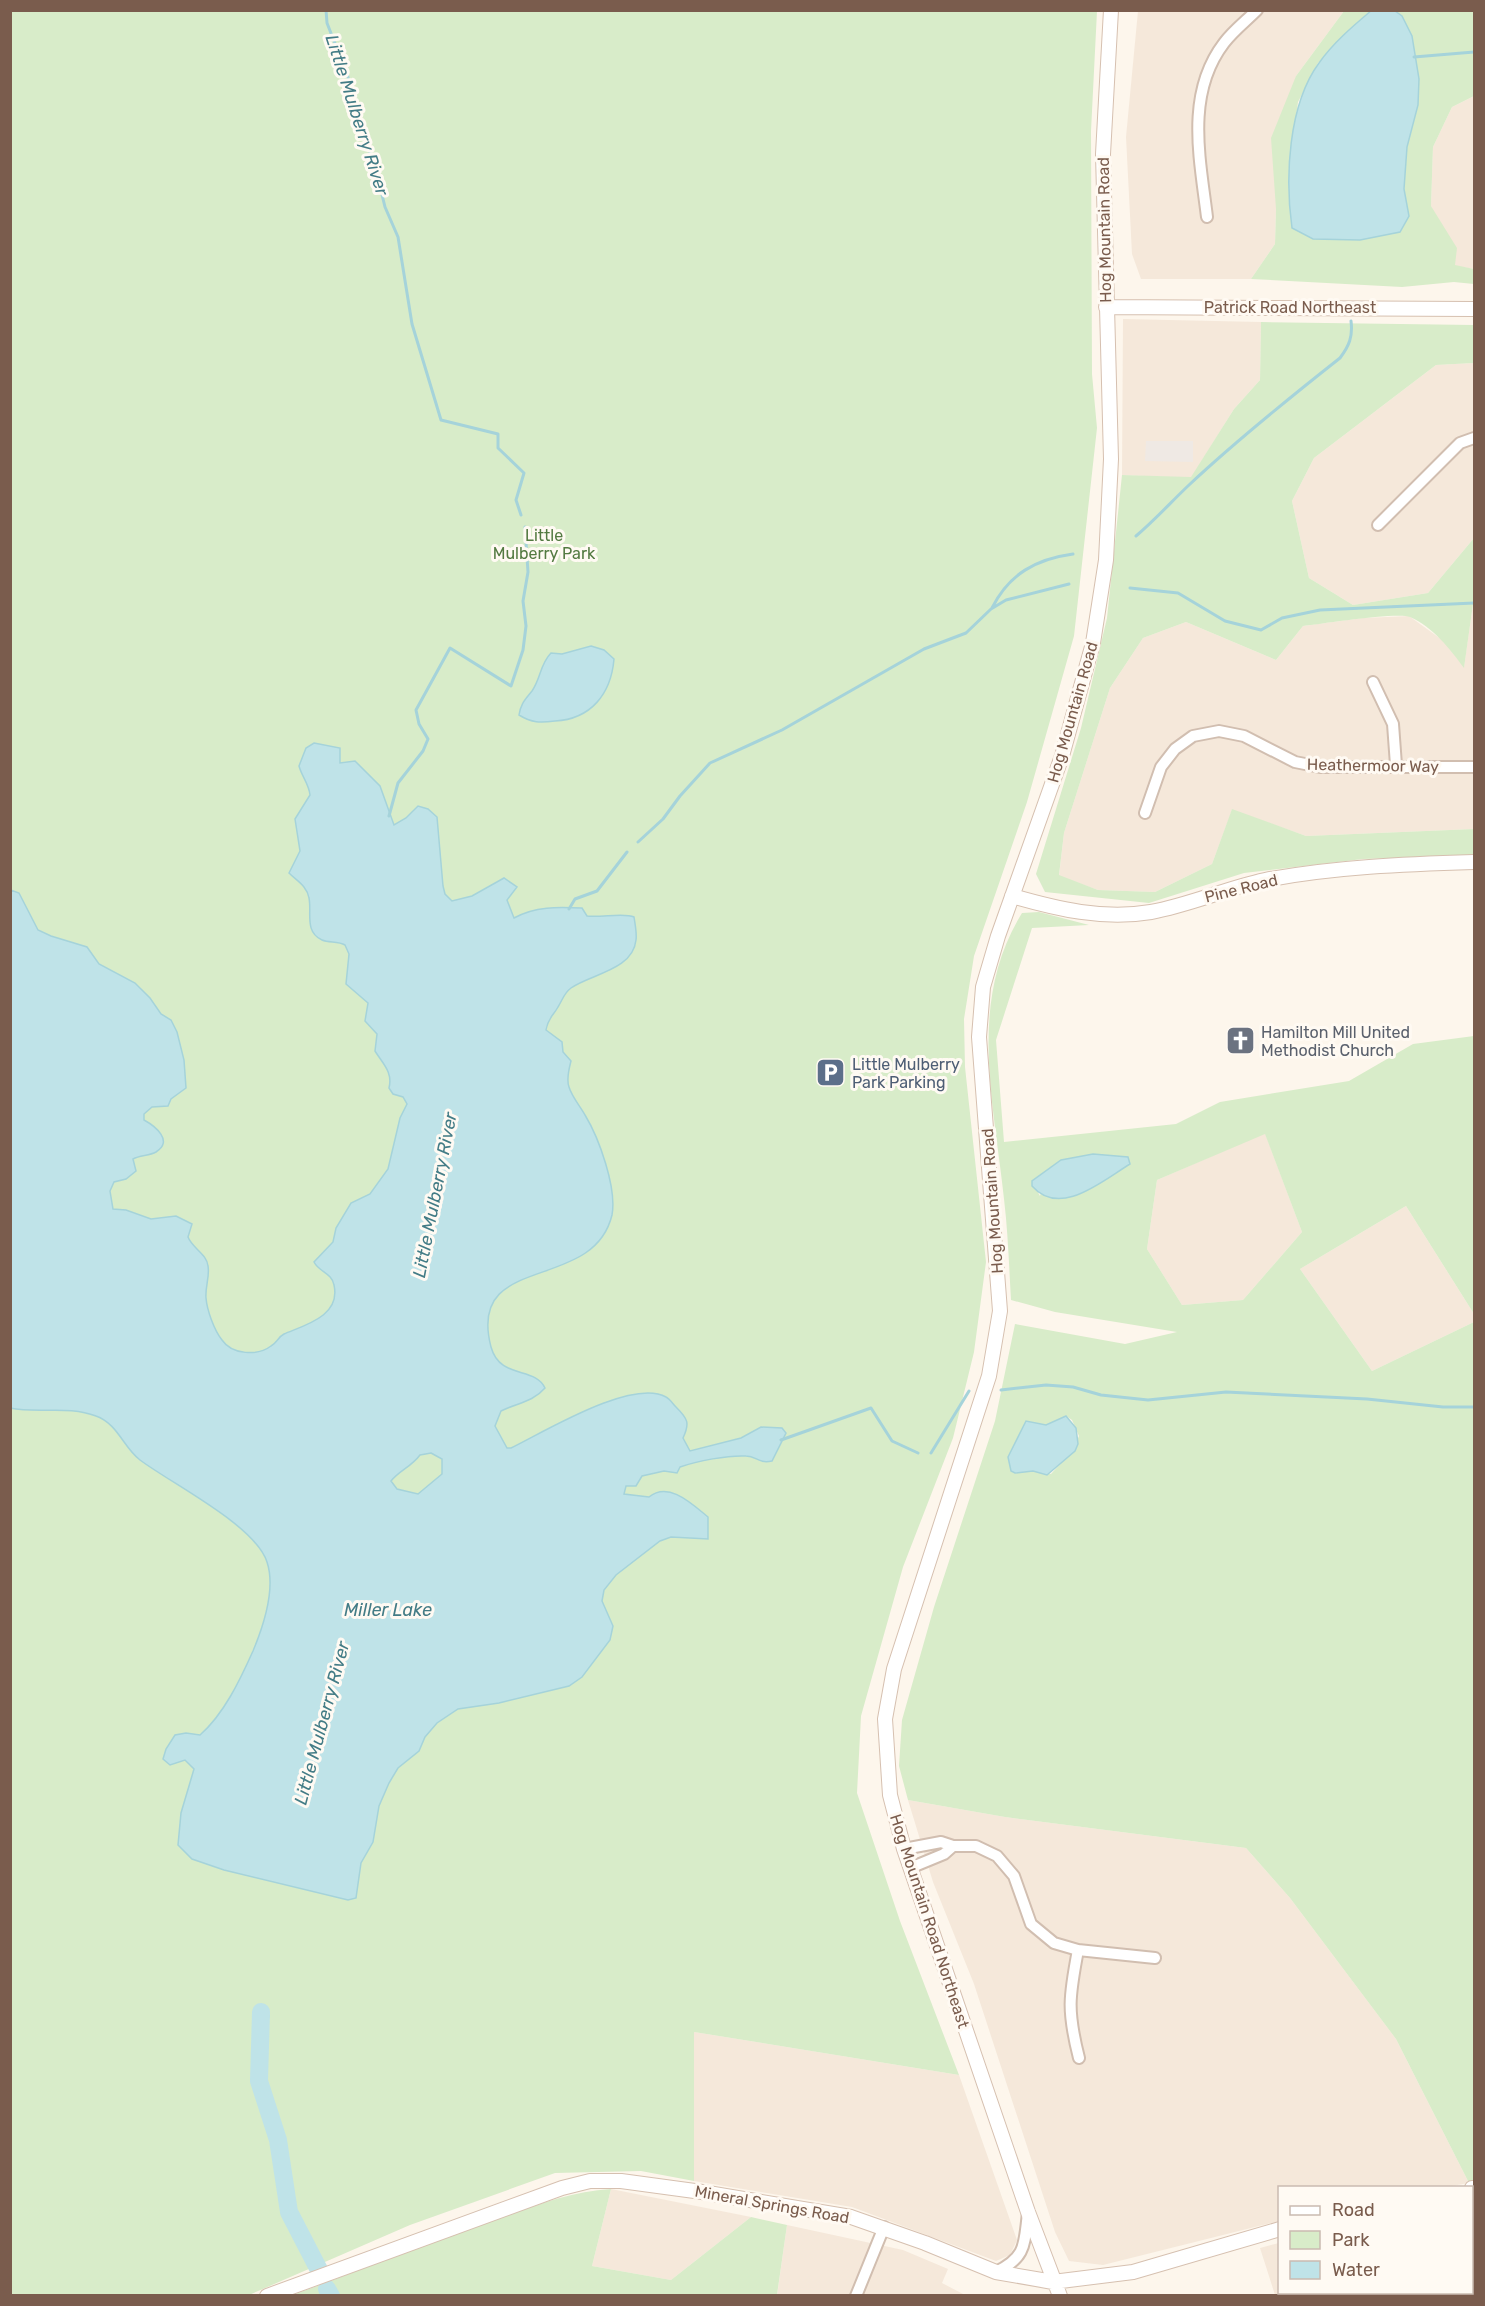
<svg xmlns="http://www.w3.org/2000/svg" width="1485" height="2306" viewBox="0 0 1485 2306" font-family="Rubik,sans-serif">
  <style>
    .residential { fill: #f5e8da }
    .industrial { fill: #efe9e4 }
    .green { fill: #d8ecc9; fill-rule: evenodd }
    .water { fill: #bfe3e8; stroke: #a5d3da; stroke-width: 1.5; fill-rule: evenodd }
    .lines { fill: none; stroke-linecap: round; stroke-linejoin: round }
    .stream { stroke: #a5d3da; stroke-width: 3 }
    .river { stroke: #bfe3e8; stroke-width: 18 }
    .street-casing { stroke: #d1beb0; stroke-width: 14 }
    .secondary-casing { stroke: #d6c0b0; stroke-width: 16 }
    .street { stroke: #fff; stroke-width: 10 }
    .secondary { stroke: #fff; stroke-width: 14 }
    .labels { text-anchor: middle; stroke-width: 6; stroke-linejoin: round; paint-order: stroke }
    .street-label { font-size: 16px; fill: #7a5c4d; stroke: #fffaf3 }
    .park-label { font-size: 16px; fill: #537a41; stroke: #fffaf3 }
    .worship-label { font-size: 16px; fill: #5b616d; stroke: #fffaf3; text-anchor: start }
    .service-label { font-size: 16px; fill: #4e5e75; stroke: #fffaf3; text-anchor: start }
    .water-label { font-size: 18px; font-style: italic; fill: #437c86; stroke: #fffaf3 }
  </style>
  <rect width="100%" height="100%" fill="#fdf6ec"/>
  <path class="residential" d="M1138 11H1344L1296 76 1276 209 1275 244 1251 279H1141L1132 254 1126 137Z
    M1474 96V269L1455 266 1431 206 1433 147 1452 107Z
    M1123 319 1261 322 1260 380 1234 409 1191 478 1122 475Z
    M1474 363V538L1428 593 1353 605 1309 578 1292 501 1314 458 1436 365Z
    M1474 597V829L1306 836 1232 810 1212 864 1155 892 1098 890 1059 876 1064 833 1110 688 1143 638 1186 622 1276 660 1303 626 1363 618 1409 616 1445 642 1464 667Z
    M1265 1133 1302 1232 1243 1300 1182 1305 1147 1249 1157 1180Z
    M1406 1206 1474 1314V1322L1372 1371 1300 1269Z
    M908 1800 1005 1817 1246 1848 1290 1898 1396 2039 1469 2183 1440 2188H1280L1279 2221 1103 2265 1069 2261 1055 2232 974 1984 933 1882Z
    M694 2032 959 2075 1017 2240 1010 2255 996 2261 852 2207 694 2181Z
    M611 2189 751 2217 671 2280 592 2266Z
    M787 2225 903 2250 948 2269 942 2283 965 2295 777 2296Z
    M1279 2243 1280 2292H1419L1420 2295H1275L1260 2248Z"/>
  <path class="industrial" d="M1146 441H1193V462L1145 461Z"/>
  <path class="green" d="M10 11H1097L1091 131 1092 374 1097 428 1074 636 1027 802 974 956 964 1019 965 1067 986 1262 974 1352 953 1438 903 1567 861 1716 857 1793 900 1921 959 2075 694 2032V2181L641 2171 555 2173 410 2225 249 2295H11Z
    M1344 11H1372L1318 63 1298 102 1291 154 1390 233 1400 232 1409 216 1404 189 1407 147 1418 105 1402 16 1395 11H1474V96L1452 107 1433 147 1431 206 1457 248 1455 265 1474 269V284L1454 282 1402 287 1251 279 1275 244 1276 209 1271 138 1296 76Z
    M1261 322 1474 325V363L1436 365 1314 458 1292 501 1309 578 1353 605 1428 593 1474 538V597L1464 668C1450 649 1433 627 1410 617 1397 612 1322 624 1303 626L1276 660 1186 622 1143 638 1110 688 1064 833 1059 875 1098 890 1155 892 1212 864 1232 809 1306 836 1474 829V855L1363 859 1244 873 1149 903 1045 892 1036 874 1081 728 1107 618 1122 475 1191 477 1234 409 1260 380Z
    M1039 912 1089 925 1032 928 996 1040 1004 1142 1176 1124 1220 1102 1349 1081 1413 1044 1474 1036V1314L1406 1206 1300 1269 1372 1371 1474 1322V2183H1469L1396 2039 1290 1898 1246 1848 1005 1817 908 1800 899 1766 902 1720 934 1607 995 1421 1015 1324 1125 1344 1177 1332 1055 1312 1011 1300C1009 1266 1008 1232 1004 1199 994 1102 967 1002 1022 913ZM1265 1134 1302 1232 1243 1300 1182 1305 1147 1249 1157 1180ZM1046 1172 1040 1196 1032 1181ZM1066 1416 1072 1420 1079 1436C1072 1453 1063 1461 1051 1474L1026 1470 1015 1473 1010 1453 1026 1421 1046 1425Z
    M611 2189 592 2266 671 2280 751 2217 787 2225 777 2295 290 2296C362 2270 432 2240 505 2216 540 2204 574 2191 611 2189Z"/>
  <path class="water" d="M1372 10 1395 11 1402 16 1412 36 1419 79 1418 105 1407 147 1404 189 1409 216 1400 232 1360 240 1313 239 1292 228C1285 178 1288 105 1319 63 1333 43 1353 26 1372 10Z
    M591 646 604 650 614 659C611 694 591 719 555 721 540 723 532 723 519 715 521 703 525 700 532 691 541 678 540 664 551 653L562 654Z
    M314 743 340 748V763L355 761 380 786 394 825 406 818 418 806 428 809 437 817 443 886 445 894 452 901 472 896 504 878 517 887 507 900 514 918C535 906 558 907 582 908L587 916C601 918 624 912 634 917 635 924 637 933 636 940 633 970 591 974 571 988 564 993 563 999 558 1007 553 1016 548 1018 546 1030L562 1042 563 1052 571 1061C569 1069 566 1079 569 1087 572 1097 580 1106 585 1115 599 1138 617 1188 612 1215 593 1294 466 1251 491 1347 500 1380 535 1366 545 1388 533 1402 517 1403 501 1411L495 1426 507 1448H511C544 1432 632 1378 666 1397 670 1399 673 1404 676 1407 688 1419 690 1423 683 1438L690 1451 741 1438 761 1427 782 1428 786 1433 772 1461C758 1464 757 1456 746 1456 728 1455 697 1461 680 1467L677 1473 664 1471 642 1476 636 1486H626L624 1494 649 1497C669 1481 692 1504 708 1517V1539L671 1537 660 1541 616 1575 604 1590 602 1601 613 1626 610 1640 582 1677 569 1686 499 1703 458 1709 437 1723 425 1737 419 1751 398 1768 389 1783 379 1806 373 1842 361 1863 356 1898 348 1900 224 1870 192 1859 178 1845 181 1813 194 1769 185 1760 170 1765 163 1759 166 1749 175 1735 186 1733 200 1735C224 1714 240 1680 253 1651 263 1627 276 1589 267 1562 255 1525 172 1484 140 1460 123 1447 118 1424 96 1416 68 1405 39 1414 10 1408L11 890 19 893 38 930 51 936 87 947 99 964 135 983 150 998 161 1014 171 1020 177 1032 184 1060 186 1088 171 1099 168 1106 152 1107 144 1114V1120C155 1126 174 1141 156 1152 149 1156 140 1155 133 1159L136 1171 126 1179 114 1182 110 1191 113 1209 126 1210 151 1219 176 1216 192 1224 188 1237C192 1248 207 1254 208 1266 210 1276 205 1287 206 1298 207 1310 214 1330 222 1340 232 1355 258 1356 271 1346 277 1343 278 1337 284 1334 305 1325 341 1316 334 1285 332 1273 319 1272 314 1262L333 1242 336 1228 351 1203 370 1194 388 1169 400 1118 407 1104 403 1097 393 1094 389 1088C393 1072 383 1064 375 1051L377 1034 365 1021 368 1003 346 984 349 954 345 945C338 941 329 943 322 940 304 932 312 912 309 898 307 886 297 881 289 873L300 851 295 819 310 795C309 784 302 777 299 766L306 748ZM431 1453 442 1459V1474L418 1494 397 1489 391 1481C400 1470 411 1467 420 1455Z
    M1093 1154 1128 1157 1130 1164C1102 1181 1060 1218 1032 1186V1181L1061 1160Z
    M1066 1416 1076 1428 1078 1444 1075 1451 1047 1475 1033 1471 1015 1473 1011 1471 1008 1457 1026 1421 1046 1425Z
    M261 2012 269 2016 265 2030 268 2044 260 2048 254 2042Z"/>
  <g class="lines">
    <path class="stream" d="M326 10 327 23 348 77 352 109 374 162 385 207 398 237 412 324 441 420 498 434V448L524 473 516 500 521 515
      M1414 57 1474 52
      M1136 536C1155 520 1171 502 1189 485 1237 440 1288 399 1340 358 1349 346 1353 337 1351 321
      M1130 588 1178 593 1225 621 1261 630 1282 618 1320 610 1474 603
      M992 608C1009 574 1036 559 1073 554
      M389 816 398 783 423 751 428 739 419 724 416 710 450 648 511 686 523 650 526 626 523 601 528 572 525 527
      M638 842 663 819 680 796 710 763 782 730 924 649 966 633 991 609 1006 600 1069 584
      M569 909 575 899 597 891 627 852
      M1001 1390 1046 1385 1073 1387 1101 1395 1148 1400 1226 1392 1367 1399 1443 1407H1474
      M781 1440 871 1408 892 1441 918 1453
      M931 1453 969 1391"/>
    <path class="river" d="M261 2012 259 2081 278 2140 289 2212 319 2270
      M327 2289 331 2296"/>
    <defs>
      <path id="street" d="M1207 217C1200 159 1185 94 1224 43 1233 31 1246 21 1257 10
        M1378 525 1460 443 1474 438
        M1373 682 1393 724 1396 765
        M1145 813 1161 767 1175 749 1193 736 1219 731 1244 736 1295 762 1320 767H1474
        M904 1849 941 1842 953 1846H976L997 1856 1014 1876 1031 1924 1054 1943 1078 1950 1155 1958
        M910 1868 944 1854 953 1846
        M1078 1950C1069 1997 1067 2011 1079 2058
        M996 2272C1027 2257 1024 2244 1028 2213
        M856 2296 884 2227"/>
      <path id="secondary" d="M1106 307 1474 309
        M1012 896C1057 909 1103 920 1151 912 1190 905 1227 888 1265 880 1334 867 1405 864 1474 862
        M1472 2188H1474
        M267 2296 562 2188 590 2181H621L702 2192 851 2217 925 2243 996 2272 1053 2282 1133 2272 1280 2229
        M1060 2296 1028 2212 904 1849 890 1795 885 1719 894 1669 989 1376 1000 1311 979 1037 983 987 998 936 1062 756 1093 643 1106 560 1111 459 1103 154 1111 10"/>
    </defs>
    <use href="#street" class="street-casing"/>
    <use href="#secondary" class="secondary-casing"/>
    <use href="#street" class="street"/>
    <use href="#secondary" class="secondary"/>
  </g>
  <defs>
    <symbol id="church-square" viewBox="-11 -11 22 22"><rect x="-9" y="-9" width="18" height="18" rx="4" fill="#6b7280" stroke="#fffaf3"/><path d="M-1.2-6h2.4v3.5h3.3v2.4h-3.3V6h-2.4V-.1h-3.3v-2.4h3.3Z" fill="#fff"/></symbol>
    <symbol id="parking-square" viewBox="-11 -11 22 22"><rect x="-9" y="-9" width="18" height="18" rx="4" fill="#5c6f8a" stroke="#fffaf3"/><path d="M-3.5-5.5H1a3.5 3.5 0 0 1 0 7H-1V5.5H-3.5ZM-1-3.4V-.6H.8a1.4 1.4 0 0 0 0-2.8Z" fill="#fff"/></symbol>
  </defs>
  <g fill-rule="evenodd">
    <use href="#church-square" x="1224" y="1024" width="33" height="33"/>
    <use href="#parking-square" x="814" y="1056" width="33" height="33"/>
  </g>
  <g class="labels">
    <g class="street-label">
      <text transform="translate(1104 230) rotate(-91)" y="6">Hog Mountain Road</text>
      <text x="1290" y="313">Patrick Road Northeast</text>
      <text transform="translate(1072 712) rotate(-74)" y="6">Hog Mountain Road</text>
      <text transform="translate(1373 765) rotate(1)" y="6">Heathermoor Way</text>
      <text transform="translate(1241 888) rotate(-14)" y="6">Pine Road</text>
      <text transform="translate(992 1201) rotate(-94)" y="6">Hog Mountain Road</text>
      <text transform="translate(930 1921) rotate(72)" y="6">Hog Mountain Road Northeast</text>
      <text transform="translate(772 2204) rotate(10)" y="6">Mineral Springs Road</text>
    </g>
    <g class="park-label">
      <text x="544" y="541">Little<tspan x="544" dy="18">Mulberry Park</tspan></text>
    </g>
    <g class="worship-label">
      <text x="1261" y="1038">Hamilton Mill United<tspan x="1261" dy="18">Methodist Church</tspan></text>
    </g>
    <g class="service-label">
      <text x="852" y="1070">Little Mulberry<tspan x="852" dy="18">Park Parking</tspan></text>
    </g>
    <g class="water-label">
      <text transform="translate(357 115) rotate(72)" y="6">Little Mulberry River</text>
      <text transform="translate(435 1195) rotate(-79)" y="6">Little Mulberry River</text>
      <text x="388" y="1616">Miller Lake</text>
      <text transform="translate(322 1723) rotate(-75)" y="6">Little Mulberry River</text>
    </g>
  </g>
  <rect width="1485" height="2306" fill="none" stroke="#7a5c4d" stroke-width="24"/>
  <rect x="1278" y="2186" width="195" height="108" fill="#fffaf3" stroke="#cabbb1" stroke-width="1.5"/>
  <rect x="1290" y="2206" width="30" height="9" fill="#ffffff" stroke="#cabbb1" stroke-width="1.5"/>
  <text x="1332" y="2216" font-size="18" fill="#7a5c4d">Road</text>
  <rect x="1290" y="2231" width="30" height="18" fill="#d8ecc9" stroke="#cabbb1" stroke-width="1.5"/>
  <text x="1332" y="2246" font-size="18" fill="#7a5c4d">Park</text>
  <rect x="1290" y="2261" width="30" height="18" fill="#bfe3e8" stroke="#cabbb1" stroke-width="1.5"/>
  <text x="1332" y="2276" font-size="18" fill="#7a5c4d">Water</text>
</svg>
